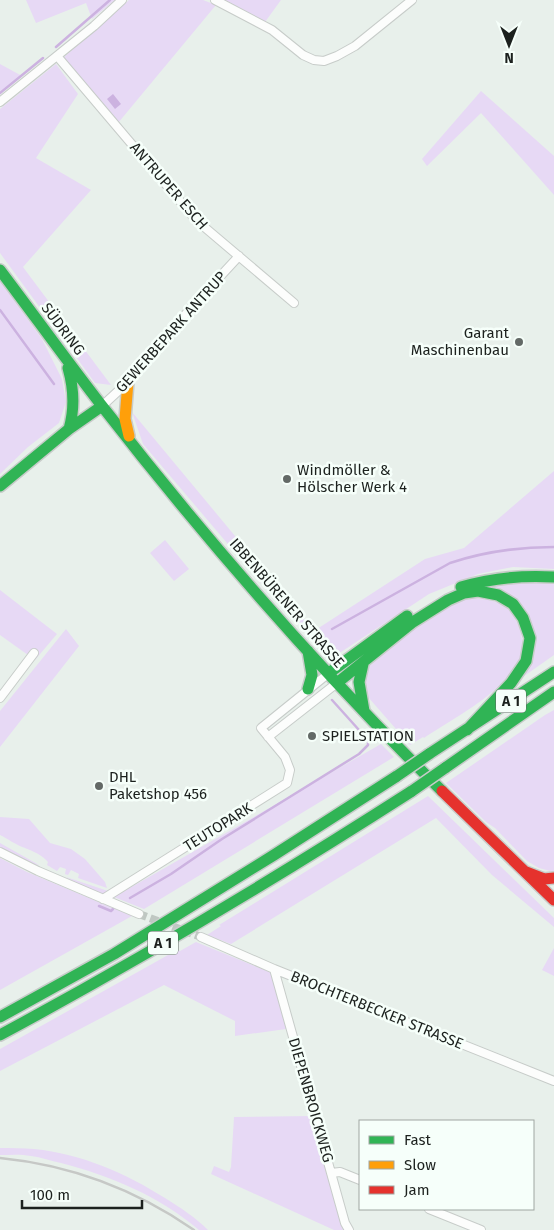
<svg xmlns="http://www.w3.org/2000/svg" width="554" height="1230" viewBox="0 0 554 1230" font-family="'Fira Sans',sans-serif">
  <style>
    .green { fill: #e7d9f5 }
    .water { fill: #ccb2e0 }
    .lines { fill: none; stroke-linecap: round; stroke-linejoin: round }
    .stream { stroke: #ccb2e0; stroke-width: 2.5 }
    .street-tunnel { stroke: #bfc7c2; stroke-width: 8; stroke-dasharray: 8 4; stroke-linecap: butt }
    .street-casing { stroke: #c7ccc9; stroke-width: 10 }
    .fast-casing { stroke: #c7ccc9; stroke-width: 14 }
    .slow-casing { stroke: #c7ccc9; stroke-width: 14 }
    .jam-casing { stroke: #c7ccc9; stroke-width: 14 }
    .street { stroke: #fcfdfc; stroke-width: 8 }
    .fast { stroke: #30b455; stroke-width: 11 }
    .slow { stroke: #ff9f0a; stroke-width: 11 }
    .jam { stroke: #e5322d; stroke-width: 11 }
    .rail { stroke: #c6c8c6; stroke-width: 2.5 }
    .fast-bridge-casing { stroke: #c7ccc9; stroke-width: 14; stroke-linecap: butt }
    .fast-bridge { stroke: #30b455; stroke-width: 11 }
    .poi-dot { fill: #636966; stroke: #f6fffa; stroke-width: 2 }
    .labels { text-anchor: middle; stroke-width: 5; stroke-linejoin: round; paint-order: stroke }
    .shield { fill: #f6fffa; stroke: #5d6460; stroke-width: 1 }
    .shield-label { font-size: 14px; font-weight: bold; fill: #1c211e }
    .street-label { font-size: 15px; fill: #1c211e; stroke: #f6fffa }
    .poi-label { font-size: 15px; fill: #1c211e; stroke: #f6fffa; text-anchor: start }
  </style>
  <rect width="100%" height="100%" fill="#e8f0eb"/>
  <path class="green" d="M26 0H115L92 19 86 3 36 23Z
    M129 0H203L216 5 118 123 63 58Z
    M222 0H281L265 22Z
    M0 64 22 76 0 92Z
    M56 64 78 94 36 158 91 190 23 267 111 385 95 383 0 253V109Z
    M481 91 554 156V195L481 113 427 166 422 159Z
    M0 281 42 339 62 379 66 402 59 423 28 447 0 474Z
    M132 412 314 631 425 559 464 548 554 471V569L513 567 478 574 429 594 338 654H325L255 576 143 444Z
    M165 540 189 569 174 581 150 553Z
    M554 580V655L520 679 526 617 476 585Z
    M0 590 57 634 35 660 0 635Z
    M474 598C492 599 510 604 517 622 522 634 525 646 520 659 508 690 451 720 424 738L423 737 410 745 368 697 364 681 366 669 407 634 437 613 459 601Z
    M66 629 79 646 0 747V711Z
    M554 710V872L539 868 527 861 495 828 486 822 446 783 545 715Z
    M381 744 394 757 144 909 114 897Z
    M428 796 554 918V927L492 875 436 818 231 944 207 935 221 926 219 925Z
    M0 817 29 819 50 843 71 849 85 859 105 882 107 888 78 878 79 874 71 870 68 875 65 874 66 869 60 867 57 871 47 865 48 862C42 855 33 851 25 848 16 845 8 839 0 835Z
    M0 843 39 865 29 863 0 847Z
    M0 858 27 872 132 916 0 990Z
    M66 877 108 891 104 894C90 890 78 885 66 877Z
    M196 942 272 973 286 1029 235 1036V1021L164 985 0 1071V1049L177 950 180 951Z
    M554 948V976L542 970Z
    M311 1116V1118L313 1116 339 1217 341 1218 346 1230H334L211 1174 214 1166 229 1172 231 1167 234 1117Z
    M0 1148C11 1148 23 1148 34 1149 82 1154 125 1173 165 1198 181 1208 195 1217 208 1230H199C159 1196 111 1176 61 1163 51 1161 41 1157 31 1156 21 1154 10 1155 0 1155Z"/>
  <path class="water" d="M113 94 121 104 115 109 107 99Z"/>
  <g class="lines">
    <path class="stream" d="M56 47 110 0
      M0 93 43 58
      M0 310 54 384
      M332 629 450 563C483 552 519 547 554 547
      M130 898 171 874 222 839 359 754 368 745V740L332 700
      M99 906 111 911 113 909"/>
    <path class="street-tunnel" d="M139 914 201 937"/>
    <defs>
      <path id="street" d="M215 0 272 30 303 55 314 60 324 61 337 56 355 46 412 0
        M57 56 196 220 294 303
        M0 102 94 26 122 0
        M102 406 128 382 190 309 239 256
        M0 698 34 653
        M268 737 337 683
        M0 852 38 871 139 914
        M103 899 287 783 290 770 285 757 261 728 329 673
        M201 937 274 969 554 1081
        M274 969 345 1223 349 1230
        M331 1173 340 1172 360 1180
        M429 1209 481 1230"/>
      <path id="fast" d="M0 270C34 315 67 361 102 406 207 541 320 671 442 791
        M68 368C74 389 75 408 69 429
        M0 486 69 429 102 406
        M461 587C492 578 522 575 554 577
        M308 651 312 675 308 689
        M363 664 359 682 364 711
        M329 673 407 616
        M337 683 413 622 448 600 464 593 478 591 498 595 513 604 523 618 530 638 526 661 511 683 467 730
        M429 754 554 672
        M445 768 554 692
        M0 1017 114 954 274 855 397 776
        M0 1035C141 959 278 877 412 791"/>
      <path id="slow" d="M128 382 125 419 129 436"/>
      <path id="jam" d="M442 791 554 900
        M526 872 544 879 554 878"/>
    </defs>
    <use href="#street" class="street-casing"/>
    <use href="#fast" class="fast-casing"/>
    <use href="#slow" class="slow-casing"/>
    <use href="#jam" class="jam-casing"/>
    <use href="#street" class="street"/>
    <use href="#fast" class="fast"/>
    <use href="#slow" class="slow"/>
    <use href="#jam" class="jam"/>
    <path class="rail" d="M0 1158C71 1165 135 1189 194 1230"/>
    <defs>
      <path id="fast-bridge" d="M397 776 429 754
        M412 791 445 768"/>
    </defs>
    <use href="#fast-bridge" class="fast-bridge-casing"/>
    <use href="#fast-bridge" class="fast-bridge"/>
  </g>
  <g class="poi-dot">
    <circle cx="519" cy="342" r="5"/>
    <circle cx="287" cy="479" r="5"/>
    <circle cx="312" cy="736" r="5"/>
    <circle cx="99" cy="786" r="5"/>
  </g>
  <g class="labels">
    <g class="shield">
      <rect x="496" y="689.5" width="30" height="23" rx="4"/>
      <rect x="148" y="931.5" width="30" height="23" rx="4"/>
    </g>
    <g class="shield-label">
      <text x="511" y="706">A 1</text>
      <text x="163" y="948">A 1</text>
    </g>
    <g class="street-label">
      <text transform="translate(169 186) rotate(49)" y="5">ANTRUPER ESCH</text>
      <text transform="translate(63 329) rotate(53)" y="5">SÜDRING</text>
      <text transform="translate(171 332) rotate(-48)" y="5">GEWERBEPARK ANTRUP</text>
      <text transform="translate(287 603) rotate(49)" y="5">IBBENBÜRENER STRASSE</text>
      <text transform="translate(218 827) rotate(-32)" y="5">TEUTOPARK</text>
      <text transform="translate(377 1010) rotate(22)" y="5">BROCHTERBECKER STRASSE</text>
      <text transform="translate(311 1100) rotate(74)" y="5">DIEPENBROICKWEG</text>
    </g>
    <g class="poi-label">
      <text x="509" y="338" text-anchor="end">Garant<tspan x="509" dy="17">Maschinenbau</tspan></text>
      <text x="297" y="475">Windmöller &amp;<tspan x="297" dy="17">Hölscher Werk 4</tspan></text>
      <text x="322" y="741">SPIELSTATION</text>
      <text x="109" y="782">DHL<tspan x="109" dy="17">Paketshop 456</tspan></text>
    </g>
  </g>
  <rect x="359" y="1120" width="175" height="90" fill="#f6fffa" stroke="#9fa6a2"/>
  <rect x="369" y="1136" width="25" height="8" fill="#30b455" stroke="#9fa6a2"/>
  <text x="404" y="1145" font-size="15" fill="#1c211e">Fast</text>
  <rect x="369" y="1161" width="25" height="8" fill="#ff9f0a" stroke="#9fa6a2"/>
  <text x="404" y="1170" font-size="15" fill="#1c211e">Slow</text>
  <rect x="369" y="1186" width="25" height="8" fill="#e5322d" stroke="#9fa6a2"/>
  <text x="404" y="1195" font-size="15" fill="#1c211e">Jam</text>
  <g transform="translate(509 45) rotate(180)" stroke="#f6fffa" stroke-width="4" paint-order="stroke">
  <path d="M0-4L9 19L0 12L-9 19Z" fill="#1c211e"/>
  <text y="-8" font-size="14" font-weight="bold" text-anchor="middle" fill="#1c211e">N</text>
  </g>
  <path d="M22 1200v8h120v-8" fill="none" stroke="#1c211e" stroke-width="2.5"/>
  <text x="30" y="1200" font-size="15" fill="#1c211e" stroke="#f6fffa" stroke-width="4" paint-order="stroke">100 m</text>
</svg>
